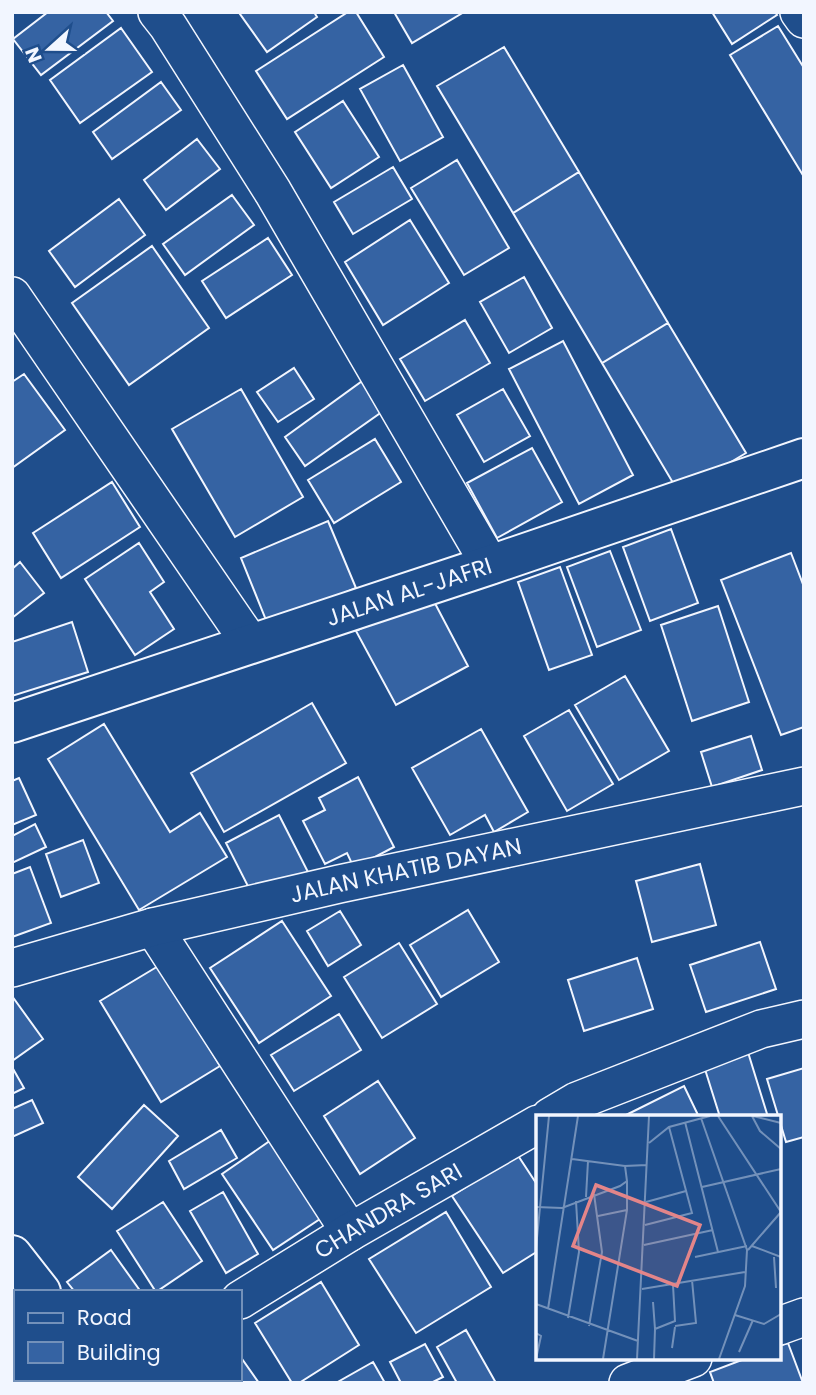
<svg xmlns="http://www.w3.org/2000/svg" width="816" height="1395" viewBox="0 0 816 1395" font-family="Poppins,sans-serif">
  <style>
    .building { fill: #3563a3; stroke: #f2f6ff; stroke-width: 2 }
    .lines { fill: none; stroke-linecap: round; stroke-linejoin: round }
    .street-casing { stroke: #f2f6ff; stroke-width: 40 }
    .secondary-casing { stroke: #f2f6ff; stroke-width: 42 }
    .street { stroke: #1f4e8c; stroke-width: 37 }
    .secondary { stroke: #1f4e8c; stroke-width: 38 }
    .labels { text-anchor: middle; stroke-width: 5; stroke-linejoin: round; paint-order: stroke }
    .street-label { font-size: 23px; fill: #f2f6ff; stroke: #1f4e8c }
    .inset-road { fill: none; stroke: #7391ba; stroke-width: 2 }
    .view { fill: #e38589; fill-opacity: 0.15; stroke: #e38589; stroke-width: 3.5 }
    .inset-edge { fill: none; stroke: #f2f6ff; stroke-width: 3.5 }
  </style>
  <rect width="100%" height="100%" fill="#1f4e8c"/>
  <path class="building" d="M48 12H106L113 21 41 75 13 39Z
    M242 12H314L317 17 267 52 240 14Z
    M348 12H356L384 57 287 119 256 71Z
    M394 12H464L412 43Z
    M712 12H775L777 15 732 44Z
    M778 26 804 68V177L730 55Z
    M121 28 152 72 80 123 50 80Z
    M504 47 579 172 513 213 437 86Z
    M403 65 443 137 400 161 360 89Z
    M161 82 181 110 112 159 93 132Z
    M343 101 379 157 331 188 295 132Z
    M197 139 220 169 166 210 144 180Z
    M457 160 509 248 464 275 411 188Z
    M393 167 412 199 353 234 334 202Z
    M579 172 668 323 602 363 513 213Z
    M232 195 254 225 185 275 163 244Z
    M119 199 145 235 75 287 49 251Z
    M410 220 449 283 383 325 345 262Z
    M268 238 292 275 226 318 202 281Z
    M152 246 209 328 129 385 72 303Z
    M524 277 552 328 509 353 480 302Z
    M465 320 490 363 425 401 400 359Z
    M668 323 746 453 679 493 602 363Z
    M563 341 633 475 579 504 509 369Z
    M294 368 314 399 278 422 257 392Z
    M24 374 65 430 12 468V382Z
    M365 379 386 409 305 466 285 437Z
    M241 389 303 497 235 537 172 429Z
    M503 389 530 436 484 462 457 415Z
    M375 439 401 482 334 523 308 480Z
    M532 448 562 502 497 538 467 483Z
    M112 482 140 527 61 578 33 533Z
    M328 521 356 588 268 625 241 558Z
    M671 529 698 603 650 621 623 547Z
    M139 543 164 582 150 592 174 629 135 655 85 579Z
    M610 551 641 630 597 647 567 567Z
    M791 553 804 587V727L781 735 721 580Z
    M20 562 44 593 12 618V569Z
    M560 567 592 655 549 670 518 582Z
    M429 592 468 666 396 705 356 631Z
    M718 606 749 702 692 721 661 625Z
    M72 622 88 672 12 696V642Z
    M625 676 669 751 619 780 575 705Z
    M312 703 346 763 224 832 191 773Z
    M569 710 613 784 567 811 524 736Z
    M104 724 170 832 200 813 227 857 139 910 48 759Z
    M481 729 528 812 494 832 485 815 450 835 412 768Z
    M751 736 762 770 712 787 701 752Z
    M358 777 394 847 354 868 347 853 325 864 303 821 325 810 319 798Z
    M19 778 36 815 12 825V781Z
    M279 815 309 874 256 902 226 843Z
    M35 824 46 847 12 863V836Z
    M83 840 99 883 61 897 46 854Z
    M700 864 716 925 652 942 636 881Z
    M30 867 51 923 12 937V874Z
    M468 910 499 962 441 997 410 945Z
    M340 911 361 945 328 966 307 931Z
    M282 921 331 996 259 1043 210 968Z
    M760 942 776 989 706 1012 690 965Z
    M399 943 437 1004 382 1038 344 977Z
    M637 958 653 1009 584 1031 568 980Z
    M160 965 220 1066 161 1102 100 1001Z
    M12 996 43 1039 12 1061Z
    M339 1014 361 1050 294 1091 271 1055Z
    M747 1049 768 1117H720L703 1063Z
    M12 1067 24 1088 12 1094Z
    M804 1068V1137L786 1142 767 1079Z
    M378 1081 415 1138 360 1174 324 1116Z
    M684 1086 699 1117H622Z
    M32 1100 43 1123 12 1137V1109Z
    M144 1105 178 1136 112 1209 78 1177Z
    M221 1130 237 1158 184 1189 169 1161Z
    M274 1138 326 1215 273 1250 222 1174Z
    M517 1154 538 1186V1251L503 1273 452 1196Z
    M223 1192 258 1254 226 1273 190 1211Z
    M163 1202 202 1261 156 1292 117 1231Z
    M446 1212 491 1287 416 1333 369 1259Z
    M111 1250 141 1292H75L67 1282Z
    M321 1282 359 1345 299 1383H292L255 1323Z
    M466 1330 496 1383H457L437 1347Z
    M12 1337 16 1346V1379H19L12 1382Z
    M788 1343 803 1383H714L710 1372 747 1358H779V1346Z
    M425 1344 443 1377 431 1383H401L390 1362Z
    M240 1356 259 1383H169L174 1379H240Z
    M373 1362 385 1383H336Z"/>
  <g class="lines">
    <defs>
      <g id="street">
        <path d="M157 12 168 26 273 192 490 565"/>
        <path d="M799 12 804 19"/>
        <path d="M12 296 250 643"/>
        <path d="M153 927 350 1232"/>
        <path id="s1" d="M12 968 153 927 339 884 804 786"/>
        <path d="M550 1117 577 1101 761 1029 804 1019"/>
        <path id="s2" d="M240 1300 350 1232 538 1124"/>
        <path d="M779 1326 804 1317"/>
        <path d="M628 1383 693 1358"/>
      </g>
      <g id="secondary">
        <path id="s3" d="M12 723 490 565 804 458"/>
        <path d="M12 1255 41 1292"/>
        <path d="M110 1379 113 1383"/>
      </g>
    </defs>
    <use href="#street" class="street-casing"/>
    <use href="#secondary" class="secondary-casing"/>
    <use href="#street" class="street"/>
    <use href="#secondary" class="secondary"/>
  </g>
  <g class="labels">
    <g class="street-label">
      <text dy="8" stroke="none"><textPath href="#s3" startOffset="418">JALAN AL-JAFRI</textPath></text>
      <text dy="8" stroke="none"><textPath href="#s1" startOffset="406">JALAN KHATIB DAYAN</textPath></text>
      <text dy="8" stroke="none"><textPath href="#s2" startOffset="173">CHANDRA SARI</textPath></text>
    </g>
  </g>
  <g transform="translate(536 1115)">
    <rect width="245" height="245" fill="#1f4e8c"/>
    <path class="inset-road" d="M182 1 245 97M216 1 224 16 245 34M217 1 245 8M165 3 211 135 209 171 183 244M149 7 182 137M113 28 133 12 174 1M36 44 89 51M166 72 245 54M50 82 52 46M110 87 150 76M0 92 26 93 84 71 91 66 89 51 111 50M62 101 91 95M109 110 156 98 133 12M108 130 177 115M216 131 245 142M0 133 13 1M212 135 245 97M159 142 211 131M238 142 240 173M106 174 209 157M117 187 119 214M0 189 102 226M12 194 42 1M199 200 228 209 245 199M32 203 43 137 40 86M53 211 66 137 58 79M139 211 160 208 156 165M0 218 5 221 0 244M136 233 139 212M203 237 217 205M67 244 91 95V66M101 244 113 1M118 244 119 214 139 206 137 170"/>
    <path class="view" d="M60 70 164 110 141 171 37 131Z"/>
    <rect width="245" height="245" class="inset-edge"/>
  </g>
  <rect width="816" height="1395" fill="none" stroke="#f2f6ff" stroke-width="28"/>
  <rect x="14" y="1290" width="228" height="91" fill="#1f4e8c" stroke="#7391ba" stroke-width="2"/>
  <rect x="28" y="1313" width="35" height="10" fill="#1f4e8c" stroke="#7391ba" stroke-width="2"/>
  <text x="77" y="1325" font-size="21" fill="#f2f6ff">Road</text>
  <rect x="28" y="1342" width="35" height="21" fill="#3563a3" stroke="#7391ba" stroke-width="2"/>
  <text x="77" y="1360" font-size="21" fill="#f2f6ff">Building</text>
  <g transform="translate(49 49) rotate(249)" stroke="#1f4e8c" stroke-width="5" paint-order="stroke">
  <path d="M0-5L12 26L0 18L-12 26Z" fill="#f2f6ff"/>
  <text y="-10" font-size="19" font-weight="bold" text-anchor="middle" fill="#f2f6ff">N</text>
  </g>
</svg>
